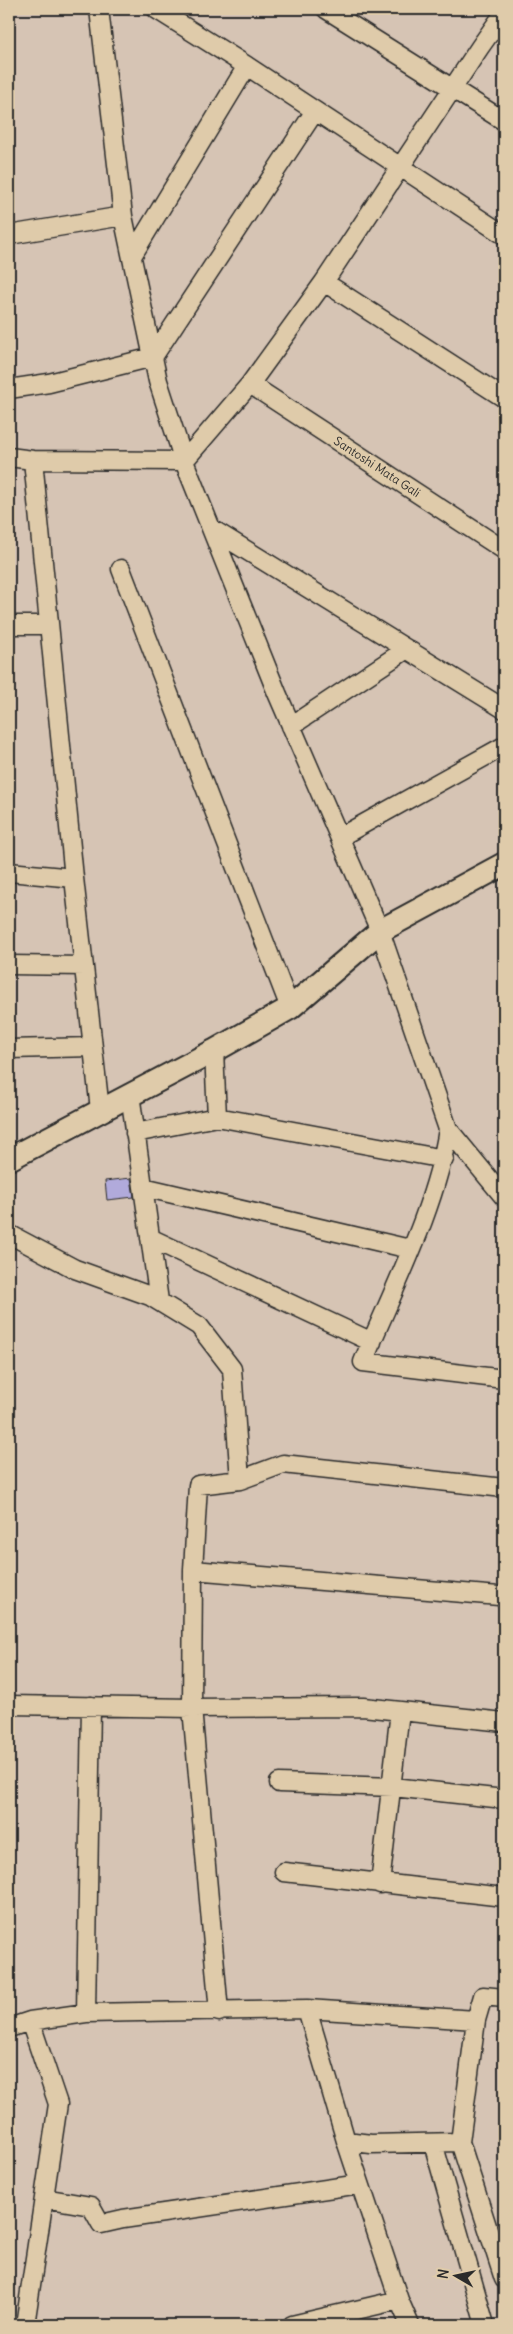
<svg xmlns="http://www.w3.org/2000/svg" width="513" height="2334" viewBox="0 0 513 2334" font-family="Delius,sans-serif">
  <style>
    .building { fill: #b1aadb; stroke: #2b2b2b }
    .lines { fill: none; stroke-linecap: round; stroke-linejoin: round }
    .minor-casing { stroke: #2b2b2b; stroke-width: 21 }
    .tertiary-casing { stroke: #2b2b2b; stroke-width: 26 }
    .minor { stroke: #dfcbaa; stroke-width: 18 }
    .tertiary { stroke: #dfcbaa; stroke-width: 22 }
    .labels { text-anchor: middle; stroke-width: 4; stroke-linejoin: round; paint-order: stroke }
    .street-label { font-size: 12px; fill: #2b2b2b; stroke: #dfcbaa }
  </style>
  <rect width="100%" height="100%" fill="#d6c4b4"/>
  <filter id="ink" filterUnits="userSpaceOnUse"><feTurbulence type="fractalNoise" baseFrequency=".02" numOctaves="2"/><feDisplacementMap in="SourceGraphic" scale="10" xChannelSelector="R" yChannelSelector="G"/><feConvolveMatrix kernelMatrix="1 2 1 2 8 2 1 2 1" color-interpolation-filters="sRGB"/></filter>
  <g filter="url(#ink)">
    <path class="building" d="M131 1178 134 1197 107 1200 105 1181Z"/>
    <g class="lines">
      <defs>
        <path id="minor" d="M99 9 123 216 158 381 184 461 277 693 380 931 448 1129 504 1197
          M156 9 247 66 504 235
          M326 9 504 121
          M9 235 123 216
          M132 256 247 66
          M324 282 504 398
          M250 384 504 550
          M9 389 49 383 153 357 315 111
          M9 457 33 460
          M212 529 504 709
          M121 569 290 1008
          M9 625H49
          M291 726 407 649
          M340 837 504 746
          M9 872 74 878
          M9 965 84 966
          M9 1049 93 1047
          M214 1051 217 1117
          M130 1094 159 1301
          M100 1110 74 878 33 460 184 461 250 384 324 282 480 47 504 13
          M448 1129C437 1205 393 1290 363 1362L504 1379
          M135 1133 217 1117 444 1159
          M143 1187 410 1249
          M9 1234 75 1269 150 1296 199 1326 232 1369 240 1480
          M150 1238 372 1342
          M193 1570 198 1485 240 1480 283 1464 504 1488
          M9 1705 192 1708 363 1707 504 1722
          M279 1783 393 1787 504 1799
          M284 1872 504 1897
          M380 1884 400 1711
          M219 2012 192 1708 193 1570 499 1596
          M86 2013 91 1706
          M476 2020 483 1996 504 1998
          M9 2028 30 2021 86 2013 307 2009 476 2020 460 2142 371 2144 346 2141 307 2009
          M346 2141 399 2300 410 2325
          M460 2142 504 2279
          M433 2143 485 2325
          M44 2198 91 2206 101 2224 123 2219 360 2184
          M25 2325 58 2104 30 2021
          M292 2325 399 2300"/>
        <path id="tertiary" d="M9 1159 214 1051 290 1008 380 931 504 864"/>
      </defs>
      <use href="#minor" class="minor-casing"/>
      <use href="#tertiary" class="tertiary-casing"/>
      <use href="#minor" class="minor"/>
      <use href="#tertiary" class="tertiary"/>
    </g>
  </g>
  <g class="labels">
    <g class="street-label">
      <text transform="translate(377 467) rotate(33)" y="4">Santoshi Mata Gali</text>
    </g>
  </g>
  <rect width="513" height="2334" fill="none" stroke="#dfcbaa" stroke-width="30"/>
  <rect x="15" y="15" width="483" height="2304" fill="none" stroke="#2b2b2b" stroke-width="2" filter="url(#ink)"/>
  <g transform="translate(456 2276) rotate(279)" stroke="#dfcbaa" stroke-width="4" paint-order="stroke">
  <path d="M0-4L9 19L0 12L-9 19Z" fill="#2b2b2b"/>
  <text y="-8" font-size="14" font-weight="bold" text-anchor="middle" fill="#2b2b2b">N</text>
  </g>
</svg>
